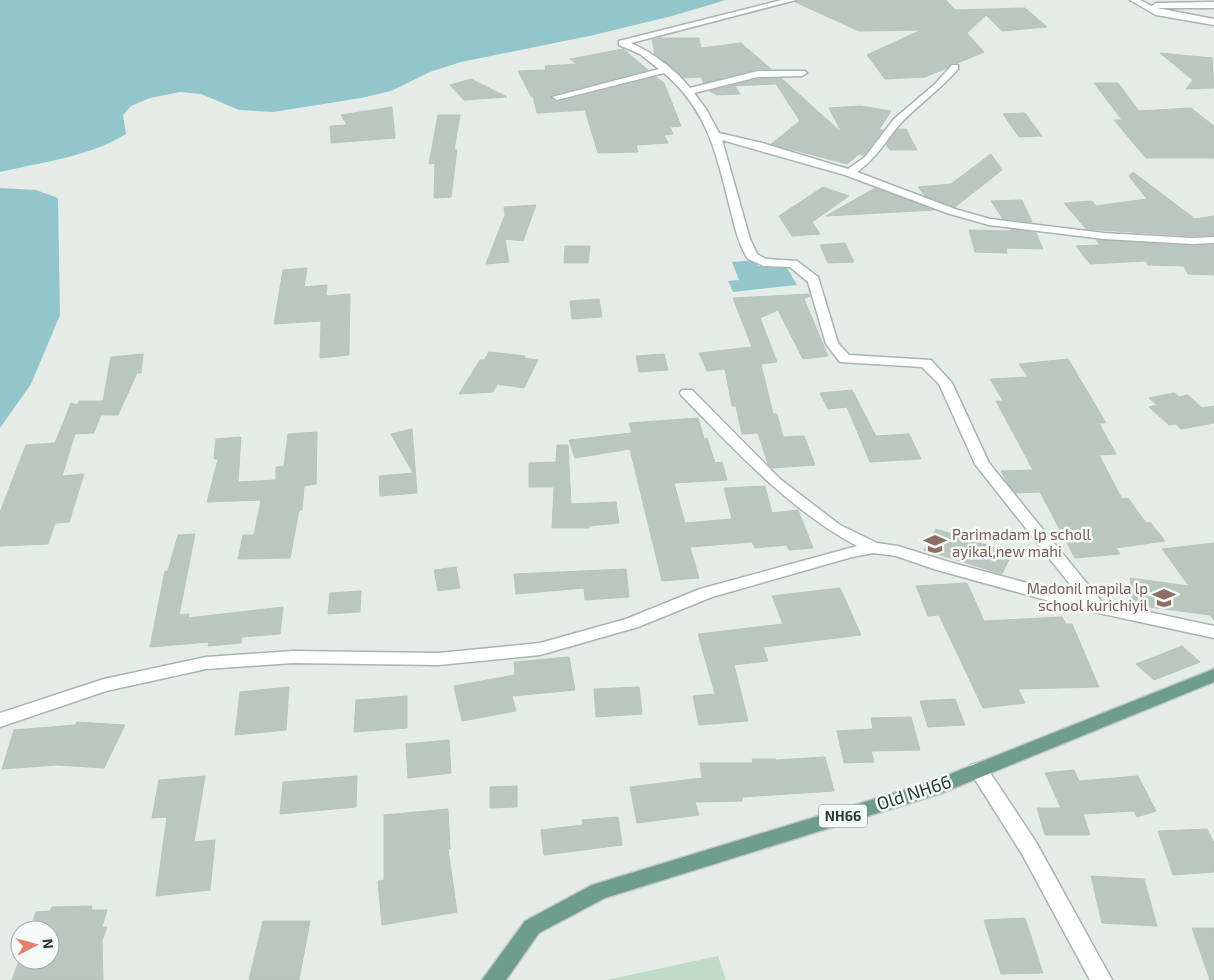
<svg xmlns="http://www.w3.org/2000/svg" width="1214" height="980" viewBox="0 0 1214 980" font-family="'Exo 2',sans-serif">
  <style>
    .green { fill: #c0dbc6 }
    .water { fill: #93c6cb }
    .building { fill: #bac7c1; stroke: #b8c5bf }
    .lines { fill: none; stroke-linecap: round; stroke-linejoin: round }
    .street-casing { stroke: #a8b4af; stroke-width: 3 }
    .primary-casing { stroke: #c2c8c6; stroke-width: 3 }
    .street { fill: #fff; fill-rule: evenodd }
    .primary { fill: #6e9d8e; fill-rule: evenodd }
    .labels { text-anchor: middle; stroke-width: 5; stroke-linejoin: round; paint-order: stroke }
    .shield { fill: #f5f9f7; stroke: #64756f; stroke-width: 1 }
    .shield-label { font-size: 14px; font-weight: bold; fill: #263c35 }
    .education-label { font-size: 15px; fill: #785e54; stroke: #f5f9f7; text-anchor: start }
    .near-street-label { font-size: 18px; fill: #263c35; stroke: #f5f9f7 }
  </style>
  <rect width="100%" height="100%" fill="#e5ece8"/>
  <path class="green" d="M718 956 726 980H609L611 979Z"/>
  <path class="water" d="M0 0H726L672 16 594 35 461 62 430 72 391 91 361 98 273 112 239 110 201 94 180 92 150 98 131 106 123 115 126 134C89 157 42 162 0 172Z
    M0 188 36 190 58 198 60 315 31 384 0 428Z
    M755 260 758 266H786L797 285 733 292 728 281 739 280 732 262Z"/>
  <path class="building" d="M798 0H946L955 10 1025 8 1047 27 1002 31 986 15 967 33 984 52 958 63H952L947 68 925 77 885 79 867 55 921 30 859 31 795 2Z
    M657 38H699L701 48 741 43 771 69H758L704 83 701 77 683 78 655 54 652 40Z
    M623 49 648 70 552 95 550 97 557 102 656 77 664 83 681 126 670 127 673 134 664 135 668 143 636 145 638 152 598 153 585 110 537 113 533 96H531L518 71 546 70 545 66 577 64 570 59Z
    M1160 53 1212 58 1214 88 1186 89 1193 80Z
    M781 78 842 133 829 108 860 106 891 111 879 130H883L864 155 859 154 847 164 771 144 800 121 776 84 735 86 740 94 717 95 709 91 758 79Z
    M471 79 507 97 464 100 450 85Z
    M1094 83H1118L1139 111 1191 108 1214 126V158H1146L1114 120H1122Z
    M392 107 395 138 331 143 330 126 347 125 341 115Z
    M1025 113 1042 136 1019 137 1003 114Z
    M438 115H460L454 150H457L451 197 434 198 435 163 429 164Z
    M898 129H906L917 150H890L886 145Z
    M991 154 1002 170 955 207 925 196 918 187 951 184Z
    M1133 172 1195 219 1214 216V235L1192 236 1086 229 1064 203 1092 201 1096 206 1147 199 1129 176Z
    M823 187 849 196 812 222 820 234 792 236 779 216Z
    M875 188 934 210 826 216Z
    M1022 200 1032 222 1003 219 991 201Z
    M536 205 523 241 505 239 509 262 486 264 505 215 504 207Z
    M1010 229 1036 233 1043 249 1006 248 1007 253 975 252 969 230 1011 231Z
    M1096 240 1192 246 1214 245V275L1188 274 1184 266 1148 265 1146 261 1090 264 1076 246 1100 245Z
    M845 243 854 262 828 263 820 245Z
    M565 246H590L588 263H564Z
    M307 268 304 287 327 285 326 296 350 294 349 355 320 358 321 321 274 324 283 270Z
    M809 294 810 296 804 299 828 356 803 359 778 310 760 318 777 362 761 364 773 414H777L783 437 804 436 815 465 772 468 768 464 758 433 742 434 736 406H732L725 369 707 371 699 353 752 347 733 298Z
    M599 299 602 317 572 319 570 301Z
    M489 352 525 356 524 358 538 360 524 388 497 384 493 392 459 394 480 360H484Z
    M143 354 141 373H137L118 415H101L94 433 75 434 62 476 84 474 69 522 55 523 48 544 0 546V512L26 445 55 443 71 403 77 405 79 401H103L111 357Z
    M664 354 668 370 639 372 636 356Z
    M1068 359 1106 423H1099L1116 454 1099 455 1122 499 1128 498 1146 523 1150 522 1165 541 1116 548 1120 554 1075 558 1040 492 1016 493 1006 481 1001 471 1033 470 996 401H1003L990 379 1028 377 1019 364Z
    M852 390 876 436 909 434 921 459 870 462 847 407 828 409 820 393Z
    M1174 393 1179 397 1188 395 1202 408 1214 406V423L1181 429 1176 424 1169 425 1149 407 1157 405 1149 398Z
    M698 418 704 439 707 438 715 463 722 462 727 480 674 483 685 523 732 519 724 488 765 486 772 513 798 510 813 548 789 550 787 545 755 548 752 542 690 547 699 578 662 581 630 449 575 458 569 440 632 433 629 423Z
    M412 429 417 493 380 496 379 476 413 473 391 434Z
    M317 432 316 484 304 486 302 510H299L290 558 238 559 243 535H254L261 500 207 502 218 459H214L216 439 241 437 238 482 276 480V467L284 466 288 434Z
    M557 445H568L571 504 616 502 619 523 589 526V528H552L554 487H529V463L556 462Z
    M936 529 1012 553 1002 574 924 550Z
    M195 534 179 615 189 614 188 618 283 607 280 634 242 637 241 643 208 646 209 642 150 647 165 571H168L178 535Z
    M1214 543V620L1210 615 1133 605 1130 578 1189 586 1162 549Z
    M456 567 460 588 438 591 434 570Z
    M626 569 629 597 585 600 584 588 516 594 514 574Z
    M967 583 984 621 1062 617 1066 624H1072L1099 687 1018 689 1025 703 983 708 939 615 928 616 916 586Z
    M840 588 861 635 763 647 768 661 734 665 748 721 699 725 693 696 715 694 698 634 783 624 772 596Z
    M361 591 360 612 328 614 330 593Z
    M1182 646 1200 662 1154 680 1136 664Z
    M569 657 575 690 512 696 516 711 462 721 454 686 515 675 514 662Z
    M289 687 286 730 235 735 240 692Z
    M639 687 642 714 596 717 594 689Z
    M407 696V728L354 732 356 700Z
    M955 699 965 725 928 727 920 701Z
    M911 717 920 750 871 751 874 762 844 763 837 731 873 729 871 718Z
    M77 722 125 725 104 768 57 765 2 769 14 730 75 725Z
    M449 740 451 773 408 778 406 744Z
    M825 757 834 791 742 797V801L695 802 699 815 637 823 630 787 702 778 700 763H753L752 759H776V760Z
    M1074 770 1079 781 1138 776 1156 811 1137 817 1134 811 1083 814 1090 835H1045L1037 808H1061L1045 773Z
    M205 776 194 842 215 840 210 890 156 896 167 817 152 818 159 780Z
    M357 776 356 807 280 814 283 782Z
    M517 786V807L490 808V787Z
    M448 809 450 849H448L457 912 382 925 378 881 384 880V815Z
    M618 817 622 845 544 855 541 830 583 825 582 820Z
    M1207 829 1214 843V872L1173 875 1158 831Z
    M1091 876 1144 879 1157 926 1102 923Z
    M92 906 91 910H107L102 927H107L102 941 103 980H12L20 958V960H50V930H30L36 912 50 911 52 907Z
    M1025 918 1043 973 1001 974 984 920Z
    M263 921H310L299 980H249Z
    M1192 928H1214V980H1210Z"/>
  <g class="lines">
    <defs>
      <path id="street" d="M782 0H796L631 43C653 53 675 69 690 88L758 71H805L807 73 802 76 758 77 694 93 706 109 719 133 762 143 848 169 865 157 894 119 935 84 952 65H958V69C941 89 919 104 901 123 884 142 879 156 857 172L955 209 990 219 1104 233 1192 238 1214 237V243L1192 244 1104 239 989 225 947 213 845 175 722 140 750 239 757 254 766 259 797 261 818 277 838 343 849 355 931 360 952 383 989 463 1102 602 1214 626V638L1071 607 937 570 896 556 873 553 852 557 712 597 638 627 540 655 439 665 293 663 206 669 106 691 0 727V713L104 679 206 657 293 651 439 653 540 643 626 619 700 589 857 546C788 509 736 451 682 396L680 393 682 390H692L780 479 840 525 877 543 898 546 949 562 1080 597 975 464 939 384 922 367 840 362 826 344 808 282 790 267 764 266 748 259C737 242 734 223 729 204 716 152 707 110 664 73L557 100 552 97 659 69 640 54 619 45V41Z
        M1130 0H1140L1152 6 1156 3 1214 2V8H1157L1214 19V25L1156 15Z
        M978 763 985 765 1036 842 1112 980H1090L1022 854 969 770 971 765Z"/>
      <path id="primary" d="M1214 669V682L942 793 605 898 539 933 506 980H482L525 921 592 885 930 782Z"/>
    </defs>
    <use href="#street" class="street-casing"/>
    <use href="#primary" class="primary-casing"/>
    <use href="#street" class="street"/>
    <use href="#primary" class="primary"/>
  </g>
  <defs>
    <symbol id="school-bare" viewBox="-9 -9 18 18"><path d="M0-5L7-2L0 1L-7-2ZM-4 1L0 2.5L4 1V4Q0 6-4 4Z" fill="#8d6e63" stroke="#f5f9f7" stroke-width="2.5" paint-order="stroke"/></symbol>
  </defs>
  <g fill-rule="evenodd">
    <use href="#school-bare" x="919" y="528" width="32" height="32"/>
    <use href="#school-bare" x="1148" y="582" width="32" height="32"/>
  </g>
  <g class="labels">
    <rect class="shield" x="819" y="804.5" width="48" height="23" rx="4"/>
    <g class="shield-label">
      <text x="843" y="821">NH66</text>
    </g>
    <g class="education-label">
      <text x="952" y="540">Parimadam lp scholl<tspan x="952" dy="17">ayikal,new mahi</tspan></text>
      <text x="1148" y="594" text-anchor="end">Madonil mapila lp<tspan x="1148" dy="17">school kurichiyil</tspan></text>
    </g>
    <g class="near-street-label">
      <text transform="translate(914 793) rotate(-18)" y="6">Old NH66</text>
    </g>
  </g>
  <g transform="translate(35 945) rotate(84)"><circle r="24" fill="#f5f9f7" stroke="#a2ada9"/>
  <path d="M0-4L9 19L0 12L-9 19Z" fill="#e3816c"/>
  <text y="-8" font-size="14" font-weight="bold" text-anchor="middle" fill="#263c35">N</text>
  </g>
</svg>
